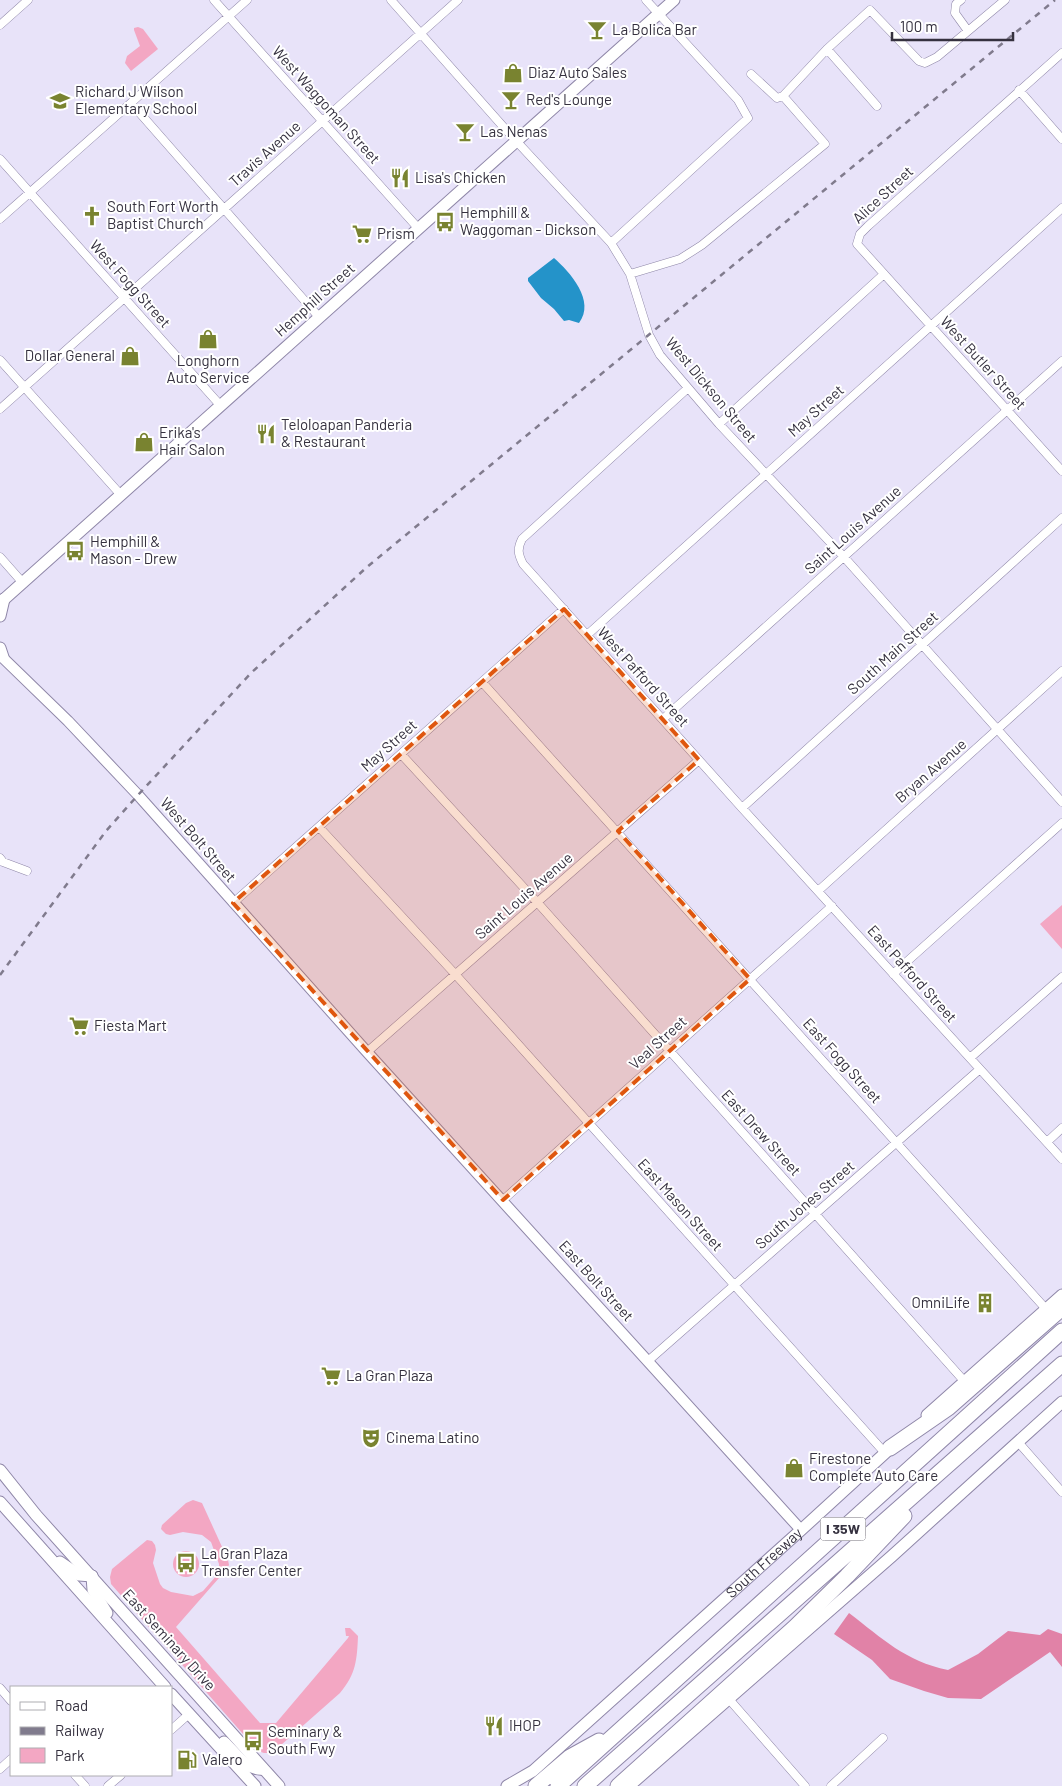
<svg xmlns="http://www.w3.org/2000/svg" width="1062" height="1786" viewBox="0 0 1062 1786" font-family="Barlow,sans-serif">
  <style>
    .green { fill: #f3a7c3 }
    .forest { fill: #e182a7 }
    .water { fill: #2493c9 }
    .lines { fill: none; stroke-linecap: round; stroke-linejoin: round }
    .minor-casing { stroke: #8f87a8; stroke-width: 9 }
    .tertiary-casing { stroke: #8f87a8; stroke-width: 12 }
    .secondary-casing { stroke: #8f87a8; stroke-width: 13 }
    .motorway-casing { stroke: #8f87a8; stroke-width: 17 }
    .minor { stroke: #fff; stroke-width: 8 }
    .tertiary { stroke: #fff; stroke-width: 10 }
    .secondary { stroke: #fff; stroke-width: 11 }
    .motorway { stroke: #fff; stroke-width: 15 }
    .rail { stroke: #807b8d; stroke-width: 2.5; stroke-dasharray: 6 6; stroke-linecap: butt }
    .marked { fill: #df570f; fill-opacity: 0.2; stroke: #df570f; stroke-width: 4; stroke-dasharray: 10 6; stroke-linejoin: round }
    .labels { text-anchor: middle; stroke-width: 4; stroke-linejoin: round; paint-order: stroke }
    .shield { fill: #fff; stroke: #726f79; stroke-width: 1 }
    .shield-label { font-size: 14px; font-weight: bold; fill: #35313f }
    .poi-label { font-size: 15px; fill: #35313f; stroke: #fff; text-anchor: start }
    .street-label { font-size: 15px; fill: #35313f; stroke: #fff }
  </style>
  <rect width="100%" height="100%" fill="#e8e3f9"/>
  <path class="green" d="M138 27 143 29 158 49 131 71 125 63 127 56 140 46 134 30V28Z
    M1062 905V949L1040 924Z
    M193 1500 202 1503 228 1560 229 1565 226 1570 176 1627 260 1723H276L348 1638 349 1636H346L345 1628H350L358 1636C357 1660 356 1674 340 1693L272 1753H264L258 1751 111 1584 110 1577 112 1569 147 1540 152 1541 155 1545 156 1550 153 1563 160 1584 163 1588 171 1592 193 1596 203 1591 217 1575 219 1569V1564L211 1542 202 1535 183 1532 170 1535 166 1534 161 1529 162 1525 186 1503Z
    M173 1564a13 13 0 1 1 26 0a13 13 0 1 1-26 0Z"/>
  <path class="forest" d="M849 1613C883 1639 905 1661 948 1670L978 1654 1008 1631 1040 1635 1048 1629 1062 1634V1667L1050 1652 981 1699 948 1698 924 1691 890 1679 872 1660 834 1634Z"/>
  <path class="water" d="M554 258C570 272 596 301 579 323L569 320 564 321 554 309 541 298 528 281V278Z"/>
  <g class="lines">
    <defs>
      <path id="minor" d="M214 0 418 228
        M391 0 507 131 611 243 630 274 649 335 660 355 719 424 844 557 1062 802
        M961 0 956 4 955 13 968 31
        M0 25 28 0
        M827 49 877 106
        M1062 53 868 226 860 234 857 244 1062 471
        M751 74 777 98 783 96 827 49 870 10 919 61 925 63 937 57 1005 0
        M1019 90 1062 139
        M131 103 319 317
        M0 159 220 405
        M0 219 247 0
        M611 243 748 118 738 100 646 0
        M630 274 680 259 702 245 825 144 783 96
        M0 360 120 494
        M688 388 522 539C517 549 518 554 523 564L742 808 1062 1159
        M0 409 458 0
        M719 424 884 274
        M0 557 23 583
        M587 635 1062 208
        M482 682 1046 1309
        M663 719 1062 361
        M401 754 537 902 965 1382
        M742 808 1062 518
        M319 827 455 974 885 1453
        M0 858 3 862 27 871
        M818 891 1062 671
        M233 903 564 609
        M893 974 1062 823
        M367 1052 699 760
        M970 1058 1062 977
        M1047 1142 1062 1128
        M503 1200 832 906
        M648 1361 980 1069
        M1018 1442 1062 1492
        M0 1688 11 1701
        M728 1698 805 1786
        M171 1730 189 1714
        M0 1769 11 1759
        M75 1775 85 1786
        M108 1786 121 1775
        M831 1786 883 1738"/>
      <path id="tertiary" d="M0 655 68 721 138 795 367 1052 801 1530"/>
      <g id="secondary">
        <path d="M0 603 674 0"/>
        <path d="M0 616 4 599"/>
        <path d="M0 648 3 657"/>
        <path d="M927 1415 1062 1295"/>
        <path d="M0 1470 36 1515 279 1786"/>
        <path d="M0 1502 165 1687"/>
        <path d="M60 1562 79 1575 92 1576"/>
        <path d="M92 1576 93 1590 107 1613"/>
        <path d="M171 1694 255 1786"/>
        <path d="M224 1742C235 1752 246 1771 263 1769"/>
        <path id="s1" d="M507 1786 533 1771 801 1530 895 1444"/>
        <path d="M629 1786 892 1556 1062 1402"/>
      </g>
      <path id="motorway" d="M890 1448 948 1408 1062 1308
        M536 1786 570 1757 599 1741
        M558 1786 1062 1331
        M585 1786 1062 1364
        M618 1786 795 1627 847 1576 904 1516"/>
    </defs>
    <use href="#minor" class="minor-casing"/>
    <use href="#tertiary" class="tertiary-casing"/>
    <use href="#secondary" class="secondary-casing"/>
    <use href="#motorway" class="motorway-casing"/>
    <use href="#minor" class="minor"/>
    <use href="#tertiary" class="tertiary"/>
    <use href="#secondary" class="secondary"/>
    <use href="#motorway" class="motorway"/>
    <path class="rail" d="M0 975 106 831 138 795 251 673 367 567 1055 0"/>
  </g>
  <path class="marked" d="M564 609 699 760 618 831 750 979 503 1200 233 903Z"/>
  <defs>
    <symbol id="bar-bare" viewBox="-9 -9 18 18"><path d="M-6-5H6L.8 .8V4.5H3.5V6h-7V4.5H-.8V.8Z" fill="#798330" stroke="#fff" stroke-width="2.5" paint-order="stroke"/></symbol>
    <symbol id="shop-bare" viewBox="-9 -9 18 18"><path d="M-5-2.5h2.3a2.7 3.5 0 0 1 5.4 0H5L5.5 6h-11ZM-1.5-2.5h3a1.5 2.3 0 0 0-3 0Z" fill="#798330" stroke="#fff" stroke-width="2.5" paint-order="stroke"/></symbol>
    <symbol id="school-bare" viewBox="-9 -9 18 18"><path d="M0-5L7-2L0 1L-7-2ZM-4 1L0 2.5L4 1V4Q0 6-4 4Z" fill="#798330" stroke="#fff" stroke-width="2.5" paint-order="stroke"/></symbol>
    <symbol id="restaurant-bare" viewBox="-9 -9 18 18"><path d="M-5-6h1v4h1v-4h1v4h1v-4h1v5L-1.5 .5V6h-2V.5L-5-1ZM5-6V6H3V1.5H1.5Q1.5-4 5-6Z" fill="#798330" stroke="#fff" stroke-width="2.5" paint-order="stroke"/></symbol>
    <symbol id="church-bare" viewBox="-9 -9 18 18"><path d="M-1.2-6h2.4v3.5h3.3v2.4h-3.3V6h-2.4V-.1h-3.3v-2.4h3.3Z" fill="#798330" stroke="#fff" stroke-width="2.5" paint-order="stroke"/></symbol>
    <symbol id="bus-bare" viewBox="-9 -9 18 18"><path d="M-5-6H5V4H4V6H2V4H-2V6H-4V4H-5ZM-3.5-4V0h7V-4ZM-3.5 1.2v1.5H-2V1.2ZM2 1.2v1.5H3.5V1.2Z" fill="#798330" stroke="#fff" stroke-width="2.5" paint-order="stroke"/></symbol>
    <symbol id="supermarket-bare" viewBox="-9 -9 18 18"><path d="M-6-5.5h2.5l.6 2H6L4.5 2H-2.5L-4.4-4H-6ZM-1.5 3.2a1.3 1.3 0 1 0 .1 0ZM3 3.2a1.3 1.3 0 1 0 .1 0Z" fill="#798330" stroke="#fff" stroke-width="2.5" paint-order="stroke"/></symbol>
    <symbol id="building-bare" viewBox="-9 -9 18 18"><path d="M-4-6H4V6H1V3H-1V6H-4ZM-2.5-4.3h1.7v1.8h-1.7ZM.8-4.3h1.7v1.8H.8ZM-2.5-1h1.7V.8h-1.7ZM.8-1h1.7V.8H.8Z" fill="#798330" stroke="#fff" stroke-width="2.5" paint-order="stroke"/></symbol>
    <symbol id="theatre-bare" viewBox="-9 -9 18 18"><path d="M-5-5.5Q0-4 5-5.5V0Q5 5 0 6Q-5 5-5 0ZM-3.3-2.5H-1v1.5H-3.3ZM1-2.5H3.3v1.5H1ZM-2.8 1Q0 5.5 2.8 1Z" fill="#798330" stroke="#fff" stroke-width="2.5" paint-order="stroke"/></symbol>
    <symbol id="fuel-bare" viewBox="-9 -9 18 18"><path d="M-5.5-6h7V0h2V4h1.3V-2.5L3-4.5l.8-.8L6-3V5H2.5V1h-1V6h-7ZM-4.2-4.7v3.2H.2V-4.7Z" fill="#798330" stroke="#fff" stroke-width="2.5" paint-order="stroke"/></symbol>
  </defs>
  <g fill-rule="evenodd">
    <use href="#bar-bare" x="583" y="16" width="28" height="28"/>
    <use href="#shop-bare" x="499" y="59" width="28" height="28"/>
    <use href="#bar-bare" x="497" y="86" width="28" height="28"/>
    <use href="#school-bare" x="46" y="87" width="28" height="28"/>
    <use href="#bar-bare" x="451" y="118" width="28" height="28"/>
    <use href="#restaurant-bare" x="386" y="164" width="28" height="28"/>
    <use href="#church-bare" x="78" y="202" width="28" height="28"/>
    <use href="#bus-bare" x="431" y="208" width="28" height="28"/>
    <use href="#supermarket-bare" x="348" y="220" width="28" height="28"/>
    <use href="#shop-bare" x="194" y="325" width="28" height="28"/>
    <use href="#shop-bare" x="116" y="342" width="28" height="28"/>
    <use href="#restaurant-bare" x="252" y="420" width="28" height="28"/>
    <use href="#shop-bare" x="130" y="428" width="28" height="28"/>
    <use href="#bus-bare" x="61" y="537" width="28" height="28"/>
    <use href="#supermarket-bare" x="65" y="1012" width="28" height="28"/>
    <use href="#building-bare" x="971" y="1289" width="28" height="28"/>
    <use href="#supermarket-bare" x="317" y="1362" width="28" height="28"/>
    <use href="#theatre-bare" x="357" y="1424" width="28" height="28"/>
    <use href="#shop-bare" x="780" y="1454" width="28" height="28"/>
    <use href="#bus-bare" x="172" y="1549" width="28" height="28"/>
    <use href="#restaurant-bare" x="480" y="1712" width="28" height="28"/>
    <use href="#bus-bare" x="239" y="1727" width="28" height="28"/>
    <use href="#fuel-bare" x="173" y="1746" width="28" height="28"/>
  </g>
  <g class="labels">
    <rect class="shield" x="820.5" y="1517.5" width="45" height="23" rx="4"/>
    <g class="shield-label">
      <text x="843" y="1534">I 35W</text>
    </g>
    <g class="poi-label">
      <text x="612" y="35">La Bolica Bar</text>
      <text x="528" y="78">Diaz Auto Sales</text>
      <text x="75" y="97">Richard J Wilson<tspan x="75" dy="17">Elementary School</tspan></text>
      <text x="526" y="105">Red's Lounge</text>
      <text x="480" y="137">Las Nenas</text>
      <text x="415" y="183">Lisa's Chicken</text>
      <text x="107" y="212">South Fort Worth<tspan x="107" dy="17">Baptist Church</tspan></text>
      <text x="460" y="218">Hemphill &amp;<tspan x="460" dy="17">Waggoman - Dickson</tspan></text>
      <text x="377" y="239">Prism</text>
      <text x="115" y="361" text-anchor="end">Dollar General</text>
      <text x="208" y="366" text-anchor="middle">Longhorn<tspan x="208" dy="17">Auto Service</tspan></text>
      <text x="281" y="430">Teloloapan Panderia<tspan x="281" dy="17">&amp; Restaurant</tspan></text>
      <text x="159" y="438">Erika's<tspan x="159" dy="17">Hair Salon</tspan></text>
      <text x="90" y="547">Hemphill &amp;<tspan x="90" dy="17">Mason - Drew</tspan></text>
      <text x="94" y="1031">Fiesta Mart</text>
      <text x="970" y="1308" text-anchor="end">OmniLife</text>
      <text x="346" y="1381">La Gran Plaza</text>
      <text x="386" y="1443">Cinema Latino</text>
      <text x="809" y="1464">Firestone<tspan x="809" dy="17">Complete Auto Care</tspan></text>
      <text x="201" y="1559">La Gran Plaza<tspan x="201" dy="17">Transfer Center</tspan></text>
      <text x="509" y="1731">IHOP</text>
      <text x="268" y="1737">Seminary &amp;<tspan x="268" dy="17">South Fwy</tspan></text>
      <text x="202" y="1765">Valero</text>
    </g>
    <g class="street-label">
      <text transform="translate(326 105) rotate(48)" y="5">West Waggoman Street</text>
      <text transform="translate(265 154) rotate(-42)" y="5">Travis Avenue</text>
      <text transform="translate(883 195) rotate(-43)" y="5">Alice Street</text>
      <text transform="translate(130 284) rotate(48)" y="5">West Fogg Street</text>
      <text transform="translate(315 300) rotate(-42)" y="5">Hemphill Street</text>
      <text transform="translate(983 363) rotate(48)" y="5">West Butler Street</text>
      <text transform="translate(711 390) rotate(50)" y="5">West Dickson Street</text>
      <text transform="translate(816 411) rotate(-42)" y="5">May Street</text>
      <text transform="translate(853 530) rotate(-42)" y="5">Saint Louis Avenue</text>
      <text transform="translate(893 653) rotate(-42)" y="5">South Main Street</text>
      <text transform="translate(643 677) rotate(48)" y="5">West Pafford Street</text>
      <text transform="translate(389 746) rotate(-42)" y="5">May Street</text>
      <text transform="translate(931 771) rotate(-41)" y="5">Bryan Avenue</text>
      <text transform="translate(198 840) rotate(49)" y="5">West Bolt Street</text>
      <text transform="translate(524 896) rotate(-41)" y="5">Saint Louis Avenue</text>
      <text transform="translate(912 974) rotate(48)" y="5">East Pafford Street</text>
      <text transform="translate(658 1043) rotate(-42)" y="5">Veal Street</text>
      <text transform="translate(842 1061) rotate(48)" y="5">East Fogg Street</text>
      <text transform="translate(761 1133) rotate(48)" y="5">East Drew Street</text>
      <text transform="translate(680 1205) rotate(48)" y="5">East Mason Street</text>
      <text transform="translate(805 1205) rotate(-41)" y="5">South Jones Street</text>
      <text transform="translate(596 1281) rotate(48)" y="5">East Bolt Street</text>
      <text dy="5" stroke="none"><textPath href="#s1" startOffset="341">South Freeway</textPath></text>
      <text transform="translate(169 1640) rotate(48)" y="5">East Seminary Drive</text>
    </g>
  </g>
  <rect x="10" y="1686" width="162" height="90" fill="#ffffff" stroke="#aeadb2"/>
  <rect x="20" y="1702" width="25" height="8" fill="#ffffff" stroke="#aeadb2"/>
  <text x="55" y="1711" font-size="15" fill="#35313f">Road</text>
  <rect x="20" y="1727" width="25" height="8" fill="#807b8d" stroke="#aeadb2"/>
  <text x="55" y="1736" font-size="15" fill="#35313f">Railway</text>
  <rect x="20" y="1748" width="25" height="15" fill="#f3a7c3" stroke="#aeadb2"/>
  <text x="55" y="1761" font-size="15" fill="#35313f">Park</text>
  <path d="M892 32v8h121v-8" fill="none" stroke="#35313f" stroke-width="2.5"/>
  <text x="900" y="32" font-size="15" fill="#35313f" stroke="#ffffff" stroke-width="4" paint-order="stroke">100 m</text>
</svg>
